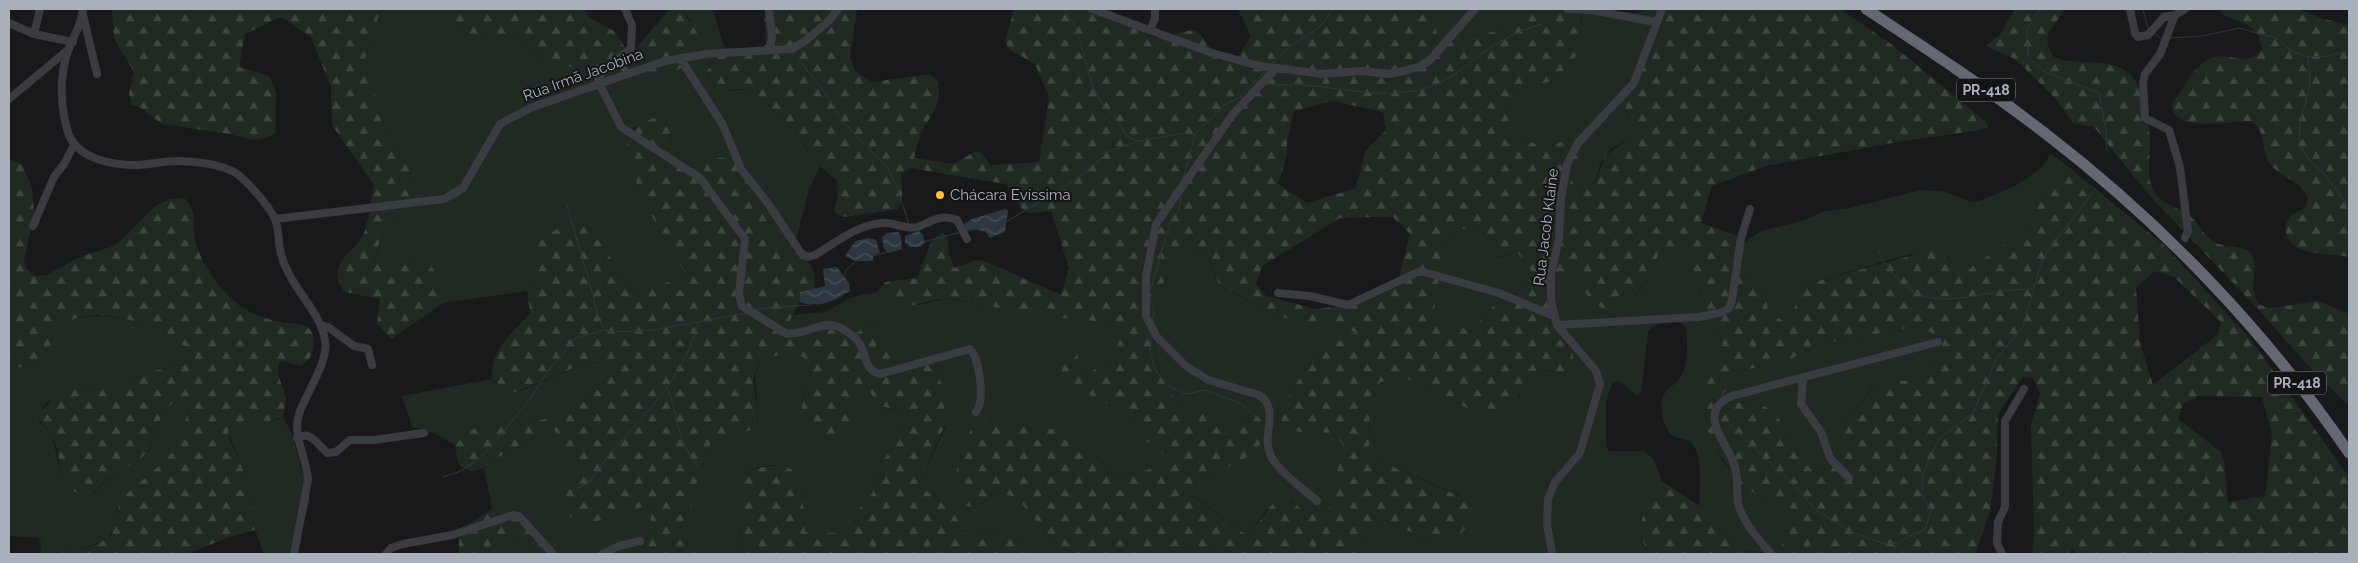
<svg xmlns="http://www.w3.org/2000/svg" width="2358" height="563" viewBox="0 0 2358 563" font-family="Raleway,sans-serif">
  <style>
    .green { fill: #202a22 }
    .forest { fill: url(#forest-firs); fill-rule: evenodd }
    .water { fill: url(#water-waves) }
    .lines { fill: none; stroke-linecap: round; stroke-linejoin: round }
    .stream { stroke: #2d3740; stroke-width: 1 }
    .minor { stroke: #3b3c42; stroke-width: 8 }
    .highway { stroke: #656872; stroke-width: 11 }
    .poi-dot { fill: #fec32e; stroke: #141416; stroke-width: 2 }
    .labels { text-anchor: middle; stroke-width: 4; stroke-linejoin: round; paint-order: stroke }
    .shield { fill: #141416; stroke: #7d808a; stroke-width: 1 }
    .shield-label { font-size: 14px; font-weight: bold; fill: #aaafbc }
    .street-label { font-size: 15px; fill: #aaafbc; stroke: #141416 }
    .poi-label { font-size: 15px; fill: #aaafbc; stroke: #141416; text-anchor: start }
  </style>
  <defs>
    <pattern id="forest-firs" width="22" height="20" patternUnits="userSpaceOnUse" patternTransform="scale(1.25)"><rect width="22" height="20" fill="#202a22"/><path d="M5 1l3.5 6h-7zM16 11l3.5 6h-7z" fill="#3e4640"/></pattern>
    <pattern id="water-waves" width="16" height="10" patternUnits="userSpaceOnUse" patternTransform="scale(1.25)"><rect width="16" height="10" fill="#2d3740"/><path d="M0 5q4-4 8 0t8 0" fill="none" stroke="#49515a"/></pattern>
  </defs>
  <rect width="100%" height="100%" fill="#19191b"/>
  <path class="green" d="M381 9H440L460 29 471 36 509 34 541 58 624 78 675 71 691 21 682 9H713L724 47C713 61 699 75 711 92L748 89 794 128 808 152 820 167 809 190 793 251 775 242 771 232 717 158 674 166 670 147 671 134 654 118 634 128 637 186 687 277 631 292 602 244 591 222 567 224 536 245 534 251 539 277 527 291 443 303 434 270 420 260 386 270 374 262 384 228 407 211 414 192 410 170 383 127 365 58Z
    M1434 9H1526L1516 27 1461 38 1420 53 1437 36Z
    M1646 9H1667L1661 32 1630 92 1625 110 1633 136 1610 150 1600 164 1595 184 1581 193 1571 180 1582 154 1573 138 1544 147 1513 135 1505 109 1516 89 1553 81 1575 58 1580 41 1582 10 1633 15Z
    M2050 153 2070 168 2044 194 2028 228 1969 269 1956 270 1948 257 1910 254 1803 285C1793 296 1796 312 1792 326L1767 312C1765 281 1765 288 1741 270L1743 244 1761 231 1805 220 1824 211 1850 208 1920 190 1942 191 1971 202 1982 200 2017 185 2038 170 2046 163Z
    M1457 228 1487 233 1499 258 1517 252 1531 271 1524 291 1496 303 1471 331 1432 318 1444 244Z
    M1684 244 1699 283 1706 309 1723 344 1718 361 1712 371V438L1716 450 1723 462 1748 490 1784 509 1789 532 1778 554 1738 550 1714 516 1699 506C1699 489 1703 464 1695 448 1688 431 1667 449 1662 412 1659 387 1673 391 1682 374 1689 362 1687 342 1686 328L1680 322C1668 320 1655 322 1648 332L1641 393 1638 396C1630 392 1626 384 1617 381L1612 384 1606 401V446L1609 451H1644L1654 460 1662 481 1640 520V535L1648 554H1358L1362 535 1385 520C1419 533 1438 558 1469 524L1461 496 1369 456 1370 397 1380 381 1404 377 1479 414H1501L1520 396 1521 386 1528 372 1545 370 1559 373 1573 355 1553 315 1557 277H1574L1597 305 1612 309 1629 302 1641 289 1661 250Z
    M1184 250 1206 251 1216 278 1223 287 1272 314 1285 318 1356 332 1316 354 1281 406C1275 440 1313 431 1333 433L1343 446 1329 509 1307 514 1292 501 1267 509 1248 536 1191 494 1197 481 1233 465 1253 452 1245 416 1236 435 1223 438 1209 415 1179 407 1159 372 1149 305Z
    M877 292 888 304 919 305 948 298 982 306 1001 307 1048 316 1112 323 1119 340 1111 362 1085 374C1079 365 1077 357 1069 349L1090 395 1129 414 1144 440 1156 447 1168 461 1122 480 1096 457 1009 424 988 420 956 468 962 499 980 504 998 493 1016 497 1057 545 1078 554H1049L1025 541 1011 536 967 535 953 512 918 484 945 429V408L939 374 897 364 878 327 871 324 854 334 785 327 792 315 825 312 852 297Z
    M100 316C133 318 171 330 194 355L193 361 187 364 147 372 108 388 70 389 47 402 42 409 39 422 52 434 60 472 65 481 71 488 94 493C100 486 106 480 114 475 126 467 140 463 149 450 159 434 159 402 181 401L186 404C191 421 181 441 172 455L117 507 115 528 107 539 78 550 40 554 41 543 38 538 9 536V368C16 367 25 368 33 366 50 360 49 336 62 325 72 317 88 316 100 316Z
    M1919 326 1944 340 1930 376 1910 381H1892L1880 384 1871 390 1844 421 1836 458 1820 469 1804 465C1792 445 1783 408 1755 403 1742 401 1729 404 1716 402L1743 370 1784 363 1816 345Z
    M792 353 816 362C808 386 792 407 810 429L847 435 852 427V405L867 385C881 412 878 406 908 413L894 445 884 459 872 494 837 534 805 532 802 490 776 465C768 466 755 466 749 471 730 486 741 533 741 554H720L685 542 680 527 692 505 694 491 711 442 738 432H745L758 422 755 373 764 358Z
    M591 361 603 369V386L566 412 525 425 494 421 486 423 468 432 455 445 436 434 412 427 402 396 492 379 495 383 520 391Z
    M283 417 292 434 310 501 295 554H264L255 530 242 466 228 431 234 422 278 420Z
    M553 428 568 452 586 469 563 496 605 519 652 503 648 554H490L494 543 513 536 537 552 547 542 524 518 492 508 484 468 495 459Z
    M1172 547 1225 549 1237 554H1158Z"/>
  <path class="forest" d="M112 9H381L365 58 383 127 410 170 414 192 411 204 407 211 384 228 374 261 386 270 420 260 429 262 434 270 443 303 391 339 377 323 380 299 345 292C324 264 352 256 363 235 369 224 371 198 374 185L332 125 331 87 311 37 281 17 245 34 239 67 269 76 276 92 275 132 269 137 252 140 229 134 162 124 141 108 131 104 129 93 134 72 114 38Z
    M440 9H584L589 18 614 31 630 55 670 9H682L698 35 700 52 691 63 675 71 659 75 617 79 546 61 509 34 471 36 460 29Z
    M764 9H857L850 58 855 71 872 82 929 74 937 80C943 98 934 113 924 127 919 135 917 148 914 158L952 164 977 151 981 153 991 165 1039 162 1049 97 1035 64 1010 50 1006 44V38L1014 9H1093L1106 19 1132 27 1155 38 1192 30C1204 34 1212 51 1220 61L1238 57 1251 36 1238 9H1434L1437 36 1421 52 1461 38 1516 27 1526 9H1581L1580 41 1575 58 1553 81 1516 89 1505 109 1513 135 1544 147 1577 137 1582 143V154L1571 180 1581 193 1595 184 1605 156 1633 136 1625 110 1626 100 1661 32 1667 9H1840L1891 44 1986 122 1988 127 1979 130 1898 142 1766 166 1712 186 1701 223 1735 235 1740 239 1741 270C1765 288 1764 281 1768 312L1792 326C1796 312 1793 296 1803 285L1928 251C1945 249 1946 258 1956 269H1969L2028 228 2044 194 2070 168 2165 246 2251 340 2349 477V554H2077L2073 548 2068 554H2032L2034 531 2031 424 2040 393 2033 378 2023 377 1998 414 1997 456 1990 512 1975 554H1778L1788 532 1784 509 1748 490 1740 483 1716 450 1702 417 1700 408 1701 397 1723 344 1706 309 1699 283 1684 245 1661 250C1651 269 1629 325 1599 306 1589 300 1581 286 1574 277H1557L1553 315 1573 355 1574 368C1564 376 1556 371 1545 370 1540 370 1533 371 1528 372 1515 398 1520 422 1479 414L1404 377 1380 382 1370 397 1369 456 1468 500 1472 505 1473 517C1448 562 1418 533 1385 520L1362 535 1358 554H1237L1225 549 1172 547 1158 554H1078L1057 545 1016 497 998 493 974 507 965 506C949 478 957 448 975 424L988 420 1065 431 1122 480 1168 461 1156 447 1144 440 1129 414 1067 384 1062 372 1061 363 1065 352 1069 349 1077 353 1080 366 1085 374 1111 362 1119 340 1112 323C1091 320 1069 320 1048 316 1026 312 1006 308 984 306 972 305 959 298 947 298 922 299 895 320 877 292L885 282 917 278 932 240 942 233 947 236 949 253 954 268 974 261 982 260 1061 295 1069 268 1051 211 1029 213 1023 210 1006 184 910 168 901 174C901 184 906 202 897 209L847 217 840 216 834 211 838 195 836 180 814 161 794 128 748 89H733L717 94 711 92 706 86 707 71 724 47 756 52 766 44ZM1332 101 1383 112 1386 130 1365 152 1356 188 1307 203 1278 184 1287 155V142L1294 111ZM1373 217H1393L1410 234 1398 281 1348 305 1316 309 1266 296 1256 284 1262 266 1340 218ZM1457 228 1487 233 1495 258 1517 252 1531 271 1524 291 1496 303 1471 331 1433 318 1444 244ZM1184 250 1206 251 1219 284 1272 314 1285 318 1355 332 1316 354 1281 406C1275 440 1313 431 1333 433L1343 445 1329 509 1307 514C1296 505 1289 496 1274 502L1248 536 1191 495 1197 481C1217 471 1265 458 1264 430 1264 421 1259 416 1251 413L1245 416 1236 435 1224 438 1215 419 1210 415 1179 407 1159 372 1149 305ZM2155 271 2174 277 2221 322 2217 335 2153 385 2140 343 2136 288ZM1919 326 1944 340 1930 376 1910 381H1892L1880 384 1872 390 1844 421 1836 458 1820 469 1804 465C1792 445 1783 408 1755 403 1742 401 1729 404 1716 402L1743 370 1784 363 1816 345ZM2198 396 2262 397 2272 434 2265 496 2228 502 2224 461 2221 452 2178 419 2183 404Z
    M2015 9H2064C2057 27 2037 33 2054 57 2077 67 2109 56 2130 74 2143 85 2151 130 2150 146 2150 158 2147 172 2151 184 2159 207 2174 203 2190 216 2200 224 2204 237 2216 243 2227 248 2240 245 2249 252 2263 265 2245 289 2260 305L2270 308 2318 301 2349 314V406L2311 369 2260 311 2150 196 2094 127 2073 123 2056 99 2015 59 1986 46 2000 34Z
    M2219 9H2297L2324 19 2349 25V257C2331 253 2290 257 2286 233 2285 226 2287 220 2292 215 2296 212 2302 210 2306 207L2308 199C2301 179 2279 178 2269 162 2260 148 2267 129 2250 121 2230 121 2171 134 2172 104 2183 90 2195 63 2212 58 2230 52 2250 68 2262 49 2258 15 2227 25 2219 9Z
    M654 118C675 118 669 132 670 147 671 153 673 160 674 166 687 164 712 156 724 158 750 164 766 221 775 242 796 252 820 261 814 289L803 296 786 327C810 330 831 327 854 334L871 324C886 329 889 350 897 364L929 365 935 368 943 387 946 423 918 484 953 512 967 535 1011 536 1025 541 1049 554H741C741 528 732 500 744 474 753 468 762 467 773 466 809 461 802 508 805 532L837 533 872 494 884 459 894 445 908 413 877 405 867 385 852 405V431C845 438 836 438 826 437 784 431 808 385 815 362L792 353 764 358C762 362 757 367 755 372 749 389 763 410 755 429L711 442 694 491 692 505 680 527 685 542 720 554H648L652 503C627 511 564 545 563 496L585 469 568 452 553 428 495 459 484 468 471 471 462 467 458 462 455 445 468 432 486 423 494 421 525 425 566 412 603 386V369L591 361 515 392 506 390 492 379C491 348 511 335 530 313L527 291 539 277C537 268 533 257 534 249 536 236 575 219 588 219L595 227 602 244 631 292 687 277C670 245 618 170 629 134L641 123Z
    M9 159 22 164 32 188 34 213 24 260 26 268 34 276 47 275 82 256 111 247 121 240 155 206 170 199 184 198C199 211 191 228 196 244 203 267 221 291 240 306 249 313 263 318 275 321 293 325 319 319 313 349 312 357 307 362 300 366L284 361 279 362 278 374 286 398 283 417 269 421 234 422 228 431 230 441 242 466 255 530 227 538 186 554H53L89 547 107 539 112 534 120 499 165 461 178 445 188 411 186 404 181 401C159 402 159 433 149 449 138 466 119 469 105 481 97 487 94 496 84 496 52 484 64 459 53 437 49 428 40 425 38 415L54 397 70 389 108 388 147 372 187 364 193 361 194 355C169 328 96 300 63 325 49 336 51 361 32 366 24 368 16 367 9 368Z
    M1662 481 1714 516 1738 550 1768 554H1648L1638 528 1649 502Z
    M493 508C518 512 539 525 550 549L546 554 537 552 513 536 494 543 490 554H459V531Z"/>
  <path class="water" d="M1005 209 1008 210 1005 232 990 238 986 232 973 229 967 230 964 224 972 219Z
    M919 231 923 235 925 243 920 247H909L905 242V236Z
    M898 232 901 236 902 249 888 253 884 248 882 237 887 233Z
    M869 238 876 240 880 253 873 255V261H855L845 256 855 241Z
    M837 267 849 283 850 291C834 302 818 308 800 302V292L825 286 823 269Z"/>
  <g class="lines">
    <path class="stream" d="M1064 9 1076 28 1093 87 1103 105 1117 119 1126 135 1137 141
      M2042 9C2024 25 2026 35 2029 58L2043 71 2099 93 2106 131 2107 151
      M2143 9 2148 29
      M2154 33 2163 40
      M2169 38 2203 36 2239 28 2276 38 2290 50 2308 57 2328 56 2349 51
      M2308 57 2310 84 2300 123 2299 144 2310 161 2324 174 2349 207
      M799 60 823 90 844 123 887 167 896 185 909 224
      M1271 64C1277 59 1282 52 1288 48 1305 36 1324 29 1332 9
      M1265 84C1278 86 1290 84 1303 85 1349 88 1394 103 1439 83 1457 75 1471 61 1487 50 1503 38 1522 30 1542 24
      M1183 180 1195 135 1223 106 1240 97 1266 70
      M566 203 589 280 598 318 604 328
      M1006 222 1078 178 1110 151 1138 141 1186 133 1195 135
      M967 231 975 229
      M923 242 961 232
      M1878 251C1919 328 1966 289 2032 289
      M873 256 888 252
      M845 276 846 270 855 262
      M818 304 826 302
      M756 310 766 308 811 305
      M1152 321 1154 312 1149 295 1171 220 1178 212 1182 192
      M1151 332 1150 350 1155 370 1167 385 1186 394 1205 390 1242 404 1257 418
      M668 388C678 420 678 441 699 469
      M1727 422 1802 493 1813 508 1849 531 1885 544 1896 543
      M443 477 461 471 477 460 491 447 529 400 551 367 576 338 605 330 613 332 653 330 747 313
      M572 491C577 488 584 486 589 482 598 472 605 458 615 448 652 406 683 378 699 321
      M1890 554C1899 539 1909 536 1925 530L1931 511 1922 494 1923 474 1931 455 1940 438 1973 413 1997 358 2023 327 2039 270 2047 252 2096 188"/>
    <path class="minor" d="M83 9C82 24 73 37 68 51 59 78 60 103 67 129 74 158 110 165 135 165 149 165 163 161 177 161 195 161 220 164 236 173 247 181 270 207 275 219 279 228 278 240 280 249 281 256 284 264 287 270 298 294 320 313 325 340 329 362 306 393 299 414 292 438 307 457 308 480L294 554
      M625 9 632 25 631 48 602 73 598 78 599 83 621 127 700 178 745 239 739 294 742 306 785 333C803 337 822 319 839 327 845 330 857 338 860 344 867 356 864 370 880 374L970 349C980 359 985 401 976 412
      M769 9 772 36 770 50
      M1092 9 1212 53 1260 66 1322 74 1360 71 1390 74 1419 67 1429 61 1475 9
      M1568 9 1591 10 1655 22
      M2130 9 2135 33 2138 37 2148 35 2164 17 2175 15
      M2185 9 2175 15 2160 54 2145 74 2143 83 2145 118 2169 130 2180 167 2188 231 2185 238
      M83 15 97 74
      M9 23 34 34 73 42
      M1150 30 1155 19V9
      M34 34 40 9
      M680 58 723 125 741 169 769 205 801 253 808 257 815 255C835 243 861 222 886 223 896 223 907 230 917 227 932 222 941 213 957 220L967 239
      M1276 68 1233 114 1156 224 1146 276V316L1157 337 1186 366 1208 380 1259 395C1281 410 1261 434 1270 454 1276 470 1304 489 1317 501
      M9 99 69 49
      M275 219 444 199 463 188 500 124 530 108 665 61 706 54 792 49 805 41 829 21 838 9
      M33 226 54 177 64 164 74 145
      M1278 293 1310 296 1348 305 1420 271 1499 293 1554 316
      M321 325 328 327 354 346 368 349 372 365
      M1557 325 1699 317 1723 312 1729 308 1732 300 1741 238 1750 209
      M1803 379 1801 404 1821 432 1830 458 1849 478
      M297 438C310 430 318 444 327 453L336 452 350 440H374L424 433
      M386 554 391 548 403 544 452 535 513 515 519 516 553 554
      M602 554 619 546 640 541
      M1552 554 1547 524 1548 499 1555 482 1580 453 1600 384 1596 371 1557 325 1551 301V274L1559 238 1561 199 1567 164 1578 143 1634 83 1662 9
      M1771 554C1759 540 1742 521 1738 503 1736 490 1739 477 1734 464 1727 442 1695 412 1732 396L1938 342
      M2002 554 1997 543 1998 522 2005 507V421L2024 389"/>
    <path class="highway" d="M1866 9C1927 49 1988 89 2046 134 2162 223 2267 333 2349 453"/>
  </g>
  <circle class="poi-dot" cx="940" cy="195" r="5"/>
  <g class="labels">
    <g class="shield">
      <rect x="1957" y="78.5" width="58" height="23" rx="4"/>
      <rect x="2268" y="371.5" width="58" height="23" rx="4"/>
    </g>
    <g class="shield-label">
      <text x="1986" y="95">PR-418</text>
      <text x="2297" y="388">PR-418</text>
    </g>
    <g class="street-label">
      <text transform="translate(583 75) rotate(-20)" y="5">Rua Irmã Jacobina</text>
      <text transform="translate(1546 227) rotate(-83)" y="5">Rua Jacob Klaine</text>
    </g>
    <g class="poi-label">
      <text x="950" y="200">Chácara Evíssima</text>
    </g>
  </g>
  <rect width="2358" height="563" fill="none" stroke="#aaafbc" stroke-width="20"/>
</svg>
